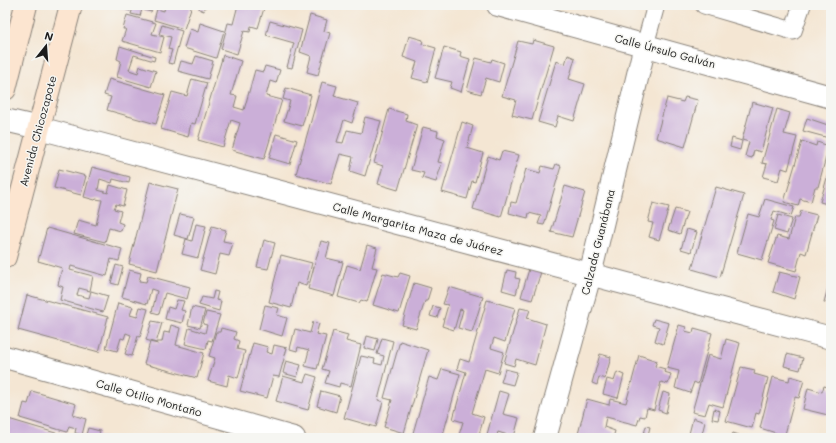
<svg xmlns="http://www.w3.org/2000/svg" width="836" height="443" viewBox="0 0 836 443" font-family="Mali,sans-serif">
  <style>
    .building { fill: #cbafd8 }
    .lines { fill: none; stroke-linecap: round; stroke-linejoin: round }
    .lane-casing { stroke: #888178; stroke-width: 19 }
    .street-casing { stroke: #888178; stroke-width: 24 }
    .secondary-casing { stroke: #888178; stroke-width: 24 }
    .lane { stroke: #fff; stroke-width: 17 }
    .street { stroke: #fff; stroke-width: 22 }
    .secondary { stroke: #fce5d0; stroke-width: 22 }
    .labels { text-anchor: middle; stroke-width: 3; stroke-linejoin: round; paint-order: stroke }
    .street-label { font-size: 11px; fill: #1c1c1c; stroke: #f6f6f2 }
  </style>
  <rect width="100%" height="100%" fill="#f6f6f2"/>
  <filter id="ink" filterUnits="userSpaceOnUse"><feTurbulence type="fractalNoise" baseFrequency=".025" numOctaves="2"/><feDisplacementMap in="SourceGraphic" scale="8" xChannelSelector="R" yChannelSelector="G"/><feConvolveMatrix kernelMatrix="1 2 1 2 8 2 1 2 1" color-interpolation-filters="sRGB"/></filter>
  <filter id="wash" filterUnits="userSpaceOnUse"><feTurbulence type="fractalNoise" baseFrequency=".012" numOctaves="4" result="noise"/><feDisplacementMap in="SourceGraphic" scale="16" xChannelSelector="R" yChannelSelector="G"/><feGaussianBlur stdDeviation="0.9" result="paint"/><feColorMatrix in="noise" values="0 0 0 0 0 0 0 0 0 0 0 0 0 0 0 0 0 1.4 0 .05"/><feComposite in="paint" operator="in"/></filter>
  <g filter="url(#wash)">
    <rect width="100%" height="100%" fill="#f4e6d3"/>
    <g id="blocks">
      <path class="building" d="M112 5H132L130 11Z
        M134 5 143 6 140 16 131 14Z
        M145 5H160L159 8 153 6 151 12 144 10Z
        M165 5H192L184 29 154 20 157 9 164 11Z
        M200 5H206L204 11 199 9Z
        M238 5H265L258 28 251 26 250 32 244 31 237 54 221 49 228 23 233 24Z
        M127 15 156 23 152 34 164 37 160 52 122 41 126 29H123Z
        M310 15 327 20 324 31 330 33 318 75 307 72 311 56 300 52Z
        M270 21 302 30 292 68 287 67 294 43 266 35Z
        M200 23 224 31 216 58 184 48 190 29 198 32Z
        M162 25 182 31 173 64 168 63 172 50 168 49 171 37 159 34Z
        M409 36 423 40 422 44 436 48 427 82 412 78 417 62 403 57Z
        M533 40 554 46 532 120 512 115 516 100 502 96 518 41 532 44Z
        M120 46 155 57 154 61 134 55 129 70 138 73 140 66 156 71 151 87 117 77 121 61 117 59Z
        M444 47 461 52 460 56 470 59 461 92 450 88 452 82 435 78Z
        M223 55 241 61 231 95 237 96 234 107 244 110 255 70 263 72 265 66 280 70 276 83 270 81 266 96 282 100 264 159 232 150 240 123 231 120 223 147 198 140Z
        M568 55 575 58 569 79 585 84 574 121 558 116 555 127 538 122 556 61 565 64Z
        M196 56 213 61 208 79 178 71 181 61 193 64Z
        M476 58 491 62 492 59 504 63 499 82 486 78 481 94 467 90Z
        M109 79 165 95 156 124 107 110 111 97 104 95Z
        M192 79 207 83 195 124 191 123 188 137 161 129 172 92 187 96Z
        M322 82 337 86 334 96 358 103 352 123 344 120 337 142 343 143 347 130 361 133 365 117 381 121 365 176 350 171 353 157 340 154 331 184 296 174Z
        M286 88 311 95 302 126 284 121 290 101 283 99Z
        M685 97 698 100 685 147 656 138 667 98 683 102Z
        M752 102 773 108 761 152 754 150 752 158 745 156 749 142 742 140Z
        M389 109 407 114 406 121 417 125 398 190 378 184 383 166 374 163Z
        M777 109 790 113 784 134 797 137 788 170 782 168 778 181 763 177 767 164 762 163Z
        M807 118 831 126 829 138 803 131Z
        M462 122 473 126 467 148 483 153 475 182 472 181 467 199 442 192Z
        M423 127 438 131 437 136 445 139 438 162 442 163 436 182 422 178 424 173 411 170Z
        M276 134 297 140 290 164 269 158Z
        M732 138 742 141 740 150 730 147Z
        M802 141 816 146 817 142 829 146 818 187H815L811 202 800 199 798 206 784 202Z
        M502 151 519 155 501 217 473 209 488 156 499 160Z
        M556 164 561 166 544 225 538 224 541 216 529 213 528 218 509 213 511 202 516 203 526 169 540 173 542 166 554 169Z
        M831 164V205L820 202Z
        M92 167 130 177 129 183 113 179 112 183 100 179 98 190 108 193 110 185 127 190 123 206 116 204 114 209 121 211 118 222 123 224 121 231 109 228 105 242 74 234 78 220 96 225 102 200 96 199 95 200 84 197Z
        M59 169 86 176 81 195 54 188Z
        M150 182 178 189 157 271 129 264Z
        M565 186 585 192 572 237 551 232Z
        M716 187 744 195 720 277 692 269Z
        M765 199 794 207 791 216 774 211 771 220 774 221 762 260 737 253 748 214 759 217Z
        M653 203 669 207 659 240 649 237 653 223 648 222Z
        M675 209 687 212 680 234 668 230Z
        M801 211 817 215 806 254 801 252 796 271 768 263 777 236 789 239 795 217H799Z
        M180 214 194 217 188 239 174 235Z
        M778 215 792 219 787 234 774 230Z
        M196 224 206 226 198 258 182 254 186 239 192 241Z
        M212 226 226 230 223 241 233 243 229 256 220 254 215 274 200 270Z
        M47 228 122 249 119 261 111 259 107 276 71 266 70 270 93 276 90 291 79 288 77 295 89 298 91 291 108 296 103 312 60 300 63 287 58 285 62 268 38 261Z
        M687 229 697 232 691 252 681 249Z
        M264 240 275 243 268 269 257 267Z
        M321 241 330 243 326 258 343 262 334 296 308 289Z
        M367 245 377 248 372 267 377 268 367 302 361 300 359 303 338 297 347 265 360 269Z
        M281 255 312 263 306 286 297 283 291 308 269 302Z
        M116 265 123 267 118 285 111 283Z
        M529 269 541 272 532 300 521 297Z
        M129 270 141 273 139 281 146 282 148 276 190 287 187 299 165 293 159 314 152 312 157 291 151 289 147 304 122 297Z
        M507 270 516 272 515 278 520 279 516 294 502 290Z
        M779 272 800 277 794 299 773 292Z
        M383 273 398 277 400 273 410 276 399 313 373 305Z
        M414 283 431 288 427 301H425L416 329 402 325Z
        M829 284H831V299L829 303 824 302Z
        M449 287 483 297 472 332 458 328 463 310 460 309 454 330 442 326 448 305 443 304Z
        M214 291 218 292 216 300 221 301 219 311 199 305 202 297 212 299Z
        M27 295 108 317 99 352 18 330Z
        M177 300 184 301 181 310 185 311 182 323 165 319 168 307 174 309Z
        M487 300 515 308 505 342 494 338 491 348 504 352 498 373 485 369 472 413 484 417 478 438H458L463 422 453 419 466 372 457 369 460 359 469 362Z
        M118 303 133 307 130 315 137 317 140 307 148 309 140 337 138 336 132 356 125 354 131 335 126 333 124 339 121 338 117 351 106 348Z
        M265 305 279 308 277 315 287 318 282 336 259 329Z
        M433 306 440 308 437 318 430 316Z
        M192 307 205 310 200 328 188 325Z
        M520 308 530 310 527 318 546 324 535 365 516 359 514 366 504 363Z
        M206 312 220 315 212 341 208 340 206 349 185 344 189 328 205 333 207 325 203 324Z
        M654 319 669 323 663 344 655 341 659 327 652 325Z
        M152 321 162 323 156 343 146 340Z
        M313 322 319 324 316 334 326 336 317 369 305 366 309 350 298 347 297 351 290 349 295 329 310 333Z
        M171 325 180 328 176 345 204 353 197 378 144 364 150 342 158 344 157 342H162L164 332 169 333Z
        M679 325 686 327 685 331 693 333 694 328 712 333 698 384 694 382 690 393 675 388 679 371 667 368Z
        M221 328 236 332 234 339 239 341 237 349 245 351 238 378 229 375 227 386 208 381 215 358 209 356 216 332H220Z
        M333 331 348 335 346 341 361 345 351 386 340 383 339 387 325 383 329 371 322 369Z
        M367 336 378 339 375 351 364 348Z
        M382 338 393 341 378 400 383 402 376 427 344 418 361 356 375 359 374 363 382 365 384 356 377 354Z
        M726 339 740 343 723 407 709 403 705 415 692 412 708 355 721 359Z
        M400 341 428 350 404 433 384 427 392 400 384 398Z
        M253 343 268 347 266 352 272 354 274 345 287 348 279 377 273 376 267 398 240 391Z
        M600 354 611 357 605 379 599 377 597 385 592 383Z
        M787 354 803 358 800 370 784 366Z
        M639 355 657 361 655 366 665 369 664 372 671 374 668 384 661 382 654 410 647 408 645 417 640 416 637 425 606 417 604 427 615 431 613 438H577L587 399 609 405 610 399 626 403Z
        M286 361 301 365 297 377 283 373Z
        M741 367 755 370 754 374 768 378 759 414 756 413 752 428 726 421Z
        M442 369 460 374 442 438H429L413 433 429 377 438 380Z
        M505 369 517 372 513 385 501 382Z
        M617 372 624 375 618 398 603 394 607 379 614 381Z
        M307 374 317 377 308 410 276 401 283 376 304 382Z
        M790 376 804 380 799 398 795 397 784 438H775L776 433 760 428 773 377 789 381Z
        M824 386 831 388V402L828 415 803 409 808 388 822 392Z
        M32 391 76 404 73 415 86 419 82 435 75 433 76 428 69 426 67 432 20 418 24 403 28 404Z
        M321 391 340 396 336 412 317 406Z
        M499 391 509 394 503 414 519 418 514 437 498 432 496 438H486Z
        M663 392 670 394 666 413 658 410Z
        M714 409 720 411 718 420 712 419Z
        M5 418 59 434 58 438H5Z
        M693 418 705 422 701 438H688Z
        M646 426 650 427 648 435 644 434Z
        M88 428 100 431 99 436 106 438H85Z
        M733 433 739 435 738 438H731Z"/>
    </g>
  </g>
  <g filter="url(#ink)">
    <use href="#blocks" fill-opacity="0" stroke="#888178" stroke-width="1"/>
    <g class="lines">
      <defs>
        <path id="lane" d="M704 5 793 31 802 5
          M645 45 656 5"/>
        <path id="street" d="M498 5 831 97
          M5 120 39 128 831 338
          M5 357 294 438
          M545 438 590 275 645 45"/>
        <path id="secondary" d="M5 89 26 5
          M5 257 71 5"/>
      </defs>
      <use href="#lane" class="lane-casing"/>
      <use href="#street" class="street-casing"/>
      <use href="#secondary" class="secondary-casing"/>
      <use href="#lane" class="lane"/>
      <use href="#street" class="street"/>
      <use href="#secondary" class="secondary"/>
    </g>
  </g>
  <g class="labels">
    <g class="street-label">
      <text transform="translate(665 51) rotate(15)" y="4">Calle Úrsulo Galván</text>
      <text transform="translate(38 131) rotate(-75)" y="4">Avenida Chicozapote</text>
      <text transform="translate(418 229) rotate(15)" y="4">Calle Margarita Maza de Juárez</text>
      <text transform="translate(598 242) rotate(-76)" y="4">Calzada Guanábana</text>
      <text transform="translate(149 398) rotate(16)" y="4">Calle Otilio Montaño</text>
    </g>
  </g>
  <rect width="836" height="443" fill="none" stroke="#f6f6f2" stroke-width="20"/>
  <g transform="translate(46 46) rotate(17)" stroke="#f6f6f2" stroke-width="3" paint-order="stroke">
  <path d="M0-3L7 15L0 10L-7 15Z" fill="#1c1c1c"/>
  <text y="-6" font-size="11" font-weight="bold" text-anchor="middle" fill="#1c1c1c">N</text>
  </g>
</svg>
